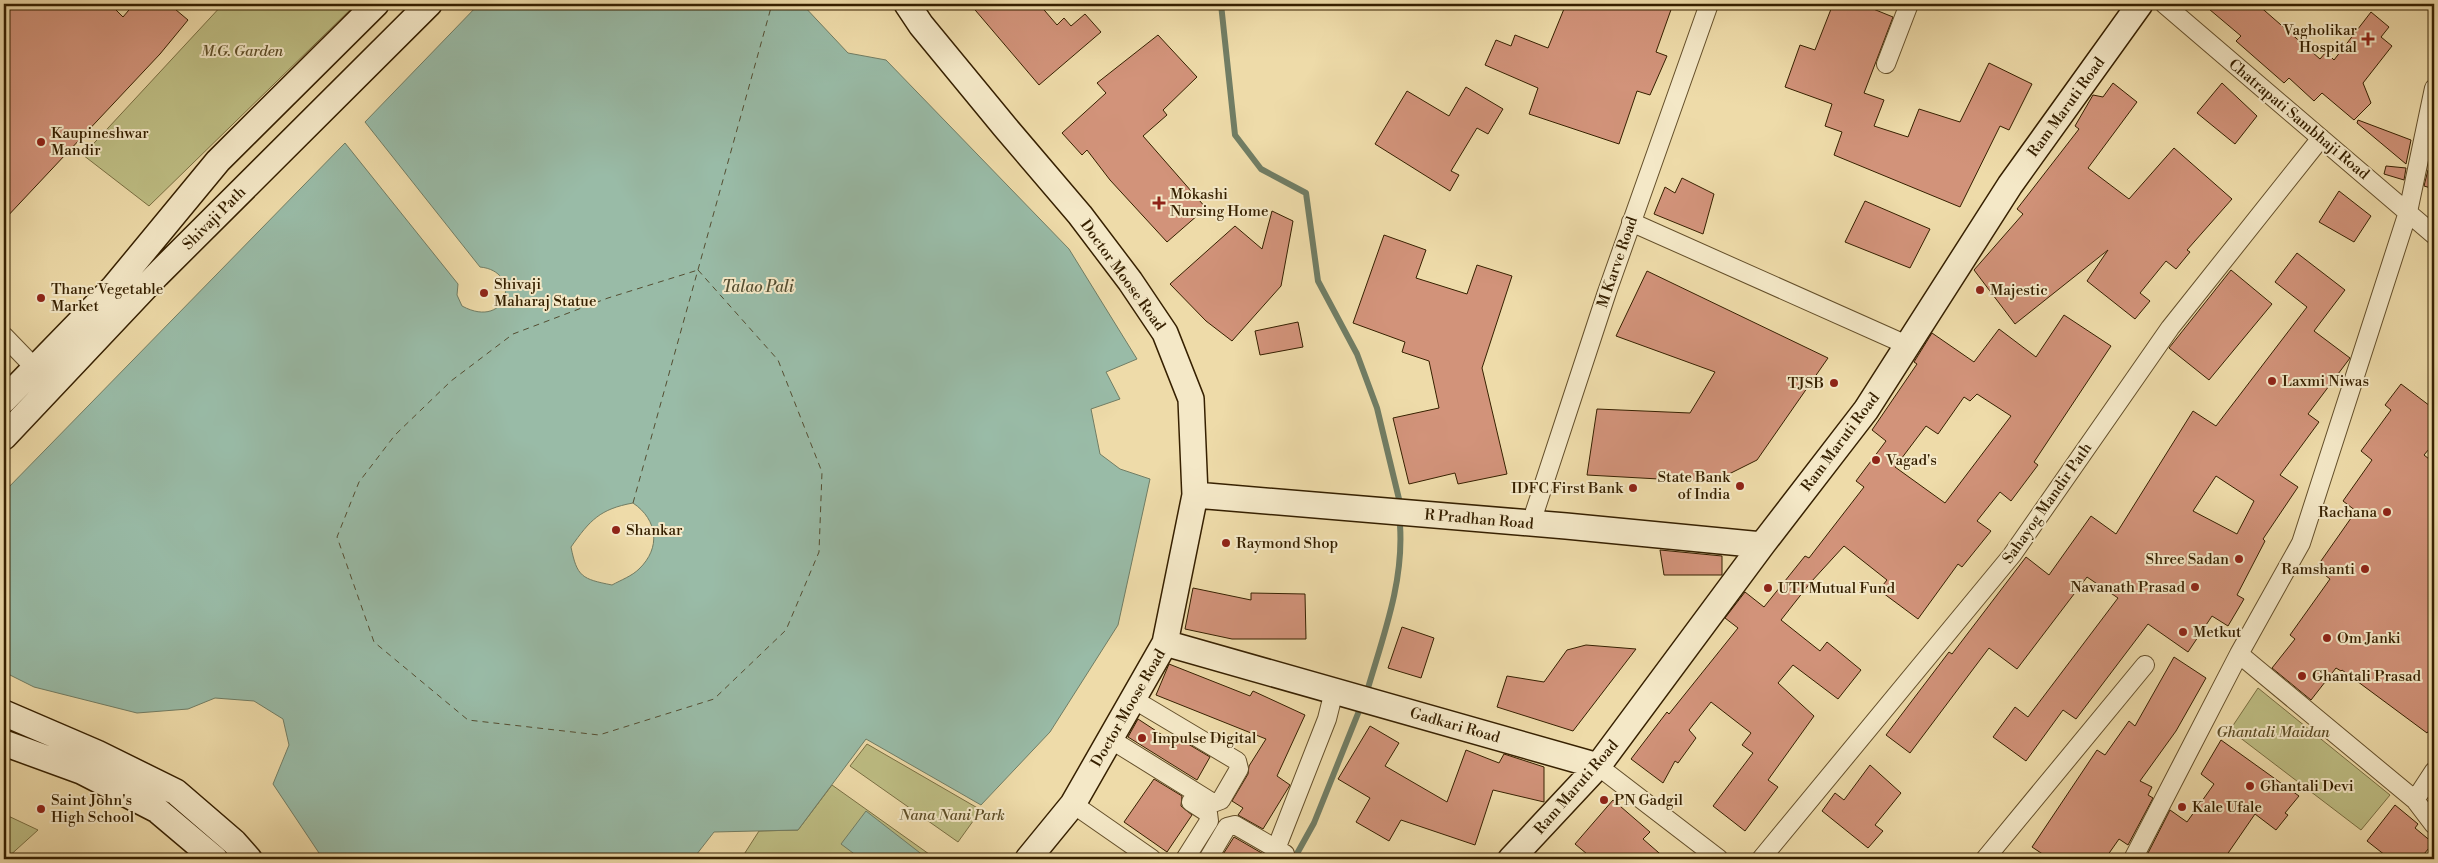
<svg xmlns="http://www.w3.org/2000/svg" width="2438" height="863" viewBox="0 0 2438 863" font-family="'Libre Bodoni',serif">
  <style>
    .green { fill: #bebe84; stroke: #7a6f42 }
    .water { fill: #99bba7; stroke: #717d64; fill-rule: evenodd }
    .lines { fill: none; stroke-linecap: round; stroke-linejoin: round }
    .stream { stroke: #717d64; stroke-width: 6 }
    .ferry { stroke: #544e32; stroke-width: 1; stroke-dasharray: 6 5; stroke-linecap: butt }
    .building { fill: #d2937a; stroke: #362000; fill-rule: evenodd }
    .street-casing { stroke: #644f2a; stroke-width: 20 }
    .secondary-casing { stroke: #362000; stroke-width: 28 }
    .street { stroke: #f4e8c7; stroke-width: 18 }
    .secondary { stroke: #f4e8c7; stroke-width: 25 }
    .poi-dot { fill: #8f2418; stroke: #f4e8c7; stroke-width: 2 }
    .labels { text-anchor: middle; stroke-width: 4; stroke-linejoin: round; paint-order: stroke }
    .poi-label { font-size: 15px; fill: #362000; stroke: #f4e8c7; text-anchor: start }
    .park-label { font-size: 15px; font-style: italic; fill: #5f4f28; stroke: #f4e8c7 }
    .street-label { font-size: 15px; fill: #362000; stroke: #f4e8c7 }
    .water-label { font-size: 16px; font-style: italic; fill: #544e32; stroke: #f4e8c7 }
  </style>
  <rect width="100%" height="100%" fill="#eedba9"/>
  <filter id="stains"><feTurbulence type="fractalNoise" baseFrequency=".004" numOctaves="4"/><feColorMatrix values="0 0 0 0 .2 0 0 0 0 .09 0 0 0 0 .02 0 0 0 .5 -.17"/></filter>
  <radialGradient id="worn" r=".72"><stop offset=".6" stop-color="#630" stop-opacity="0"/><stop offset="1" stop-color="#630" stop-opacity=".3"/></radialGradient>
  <path class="green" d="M223 4H356L149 206 83 155Z
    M2258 688 2390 795 2361 830 2230 730Z
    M867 744 981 810 958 842 850 766Z
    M832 785 936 859H741L759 831 798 830Z
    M4 814 38 830 6 859H4Z"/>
  <path class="water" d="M479 4H802L848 53 886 60 1069 249 1137 359 1106 372 1120 399 1091 409 1100 454 1120 469 1150 479 1118 625 1050 732 981 805 866 739 798 830 714 832 693 859H323L273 784 289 745 283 719 254 701 215 698 188 709 137 713 34 687 4 672V492L345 143 458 284 457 295 462 306C508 331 523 271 480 267L365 122ZM633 503C658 520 661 548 639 569 632 576 621 580 612 585 582 579 577 577 571 547 590 520 600 509 633 503Z
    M866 811 924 856 922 859H861L841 844Z"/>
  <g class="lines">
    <path class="stream" d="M1221 4 1235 135 1261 169 1306 193 1318 281 1357 354 1377 408 1399 499
      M1366 695C1382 639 1404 584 1400 525
      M1294 859 1314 823 1359 711"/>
    <path class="ferry" d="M698 270 778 360 822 472 819 552 786 630 714 699 599 735 468 720 374 642 337 537 359 482 395 435 451 381 513 334 608 298Z
      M633 503 772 4"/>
  </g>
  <path class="building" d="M4 4H110L123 17 134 4H169L188 20 160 54 4 220Z
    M970 4H1039L1057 25 1064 18 1071 26 1085 14 1101 32 1039 85Z
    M1566 4H1673L1656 52 1667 56 1650 95 1637 91 1619 144 1529 114 1538 88 1485 65 1496 40 1511 46 1515 35 1548 48Z
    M1833 4H1861L1893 17 1864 93 1884 100 1874 126 1908 137 1919 109 1960 122 1989 63 2032 84 2009 130 2000 126 1960 207 1834 155 1842 132 1825 126 1832 104 1785 87 1800 45 1815 50Z
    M2203 4H2257L2320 59 2326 52 2334 60 2371 12 2389 27 2381 37 2392 46 2363 83 2371 103 2354 120 2322 93 2314 101 2289 78 2284 83 2236 41 2241 36Z
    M1158 35 1197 77 1163 110 1167 115 1143 136 1206 208 1167 242 1110 180 1087 150 1082 155 1062 133 1106 93 1097 83Z
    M2113 83 2137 102 2088 168 2129 199 2174 148 2232 199 2187 250 2190 252 2176 269 2166 261 2140 293 2150 301 2135 319 2087 281 2108 250 2015 324 1974 270 2023 214 2017 209 2079 129 2075 126 2093 95 2103 97Z
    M2222 83 2257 116 2235 144 2197 113Z
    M1466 87 1503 109 1488 134 1477 128 1451 171 1459 175 1450 191 1375 144 1407 91 1449 116Z
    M2358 120 2411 140 2406 164 2357 123Z
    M2386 166 2406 168 2404 180 2384 174Z
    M2428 170H2434V189L2424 186Z
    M1682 178 1714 194 1703 234 1654 214 1665 187 1675 193Z
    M2339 191 2371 216 2354 242 2319 222Z
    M1865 201 1930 229 1910 268 1845 242Z
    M1272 211 1293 221 1281 286 1232 341 1206 321 1170 284 1235 226 1262 249Z
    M1384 235 1426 250 1416 278 1467 294 1477 265 1512 276 1482 368 1507 474 1458 484 1455 473 1409 484 1393 418 1439 408 1429 361 1402 352 1405 342 1353 323Z
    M2297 253 2345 290 2314 331 2350 358 2308 414 2319 422 2280 475 2298 487 2263 539 2265 541 2237 595 2244 599 2228 626 2212 616 2188 652 2148 624 2076 719 2063 710 2026 761 1993 737 2015 707 2028 717 2118 598 2087 577 2017 669 1989 648 1910 753 1886 735 1949 652 1952 654 2026 557 2049 575 2091 516 2116 534 2193 411 2216 426 2307 307 2275 282ZM2216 476 2254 501 2237 534 2193 511Z
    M2231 270 2272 304 2209 380 2169 348Z
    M1647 271 1828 358 1757 460 1713 482 1587 475 1597 409 1690 413 1715 372 1616 336Z
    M2064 315 2111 346 2034 462 2038 465 2011 501 2000 492 1977 521 1991 531 1962 567 1958 564 1918 619 1879 590 1887 580 1844 546 1811 582 1781 620 1820 651 1827 642 1861 670 1838 699 1793 665 1778 683 1814 716 1768 780 1778 787 1745 831 1713 806 1753 753 1742 745 1751 733 1711 702 1689 730 1696 738 1678 763 1675 761 1663 783 1631 759 1667 712 1669 714 1738 628 1725 618 1745 592 1764 607 1805 556 1809 558 1864 487 1856 481 1886 441 1872 430 1917 364 1914 362 1932 333 1974 362 1999 329 2036 357ZM1977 394 2011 416 1945 503 1895 467 1926 426 1938 434 1964 397 1970 401Z
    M1298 322 1303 347 1260 355 1255 331Z
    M2401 384 2434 409V443L2424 455 2434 463V724L2427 733 2342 670 2341 671 2336 668 2311 700 2272 668 2295 639 2290 635 2330 579 2316 568 2356 511 2343 501 2372 460 2361 451 2391 410 2385 405Z
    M1660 550 1722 556V575H1664Z
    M1193 588 1251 600V593L1305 594 1306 639H1232L1185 629Z
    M1402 627 1434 638 1421 678 1388 668Z
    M1586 645 1636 649 1573 731 1497 707 1507 676 1544 682 1567 650Z
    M2174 657 2206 678 2176 731 2140 781 2152 787 2148 795 2153 798 2128 845 2119 839 2105 859H2050L2032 847 2097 750 2105 755 2129 721 2135 726Z
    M1169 664 1250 696 1253 691 1305 715 1277 776 1290 785 1263 829 1238 815 1243 808 1232 801 1248 774 1249 766 1266 739 1156 695Z
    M1138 719 1170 740 1173 735 1210 757 1197 780 1128 737Z
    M1370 726 1399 743 1385 766 1447 802 1466 750 1499 763 1504 754 1544 767V802L1493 790 1475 845 1401 820 1389 841 1356 822 1370 798 1338 779Z
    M2221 740 2299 796 2285 813 2288 815 2276 830 2255 814 2224 859H2149L2146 857 2170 810 2187 822 2214 784 2201 774Z
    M1870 765 1901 793 1875 825 1883 831 1868 848 1822 811 1835 793 1844 800Z
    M1154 779 1182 796 1181 806 1192 815 1167 852 1124 822Z
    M1613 800 1650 832 1643 839 1666 859H1593L1575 844Z
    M2395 805 2418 824 2415 828 2433 843 2420 859H2390L2367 841Z
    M1234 837 1272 859H1273H1220Z"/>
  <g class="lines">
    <defs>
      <path id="street" d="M2164 4 2434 235
        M1886 64 1909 4
        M1631 222 1909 346
        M4 336 35 368
        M1531 523 1607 292 1709 4
        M2239 654 2415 800 2434 825
        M1110 739 1213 803 1221 800 1239 769 1237 761 1133 699
        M1598 766 1719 859
        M2415 800 2434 771
        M1073 804 1152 859
        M1276 849 1327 719 1334 691
        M1185 859 1209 821 1208 813 1191 802
        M1208 859 1227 827 1235 825 1285 854 1286 859
        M1761 859 2012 555 2170 328 2321 138
        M1985 859 2145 665
        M2133 859 2239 654 2301 543 2408 212 2434 88"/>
      <path id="secondary" d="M907 4 921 25 1005 127 1080 215 1130 281 1165 333 1191 399 1195 495 1165 643 1073 804 1028 859
        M4 400 114 287 218 161 376 4
        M4 437 157 275 429 4
        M1195 495 1566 526 1762 545
        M1165 643 1598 766
        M4 713 97 753 176 792 234 842 249 859
        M4 743 81 771 157 810 215 859
        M1511 859 1598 766 1762 545 1866 410 2010 185 2140 4"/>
    </defs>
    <use href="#street" class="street-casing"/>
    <use href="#secondary" class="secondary-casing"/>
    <use href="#street" class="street"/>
    <use href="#secondary" class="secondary"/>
  </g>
  <g class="poi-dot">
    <path d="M2365.5 31.5h5v5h5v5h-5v5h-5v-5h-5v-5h5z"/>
    <circle cx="41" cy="142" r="5"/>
    <path d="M1156.5 195.5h5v5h5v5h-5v5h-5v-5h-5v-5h5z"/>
    <circle cx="1980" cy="290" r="5"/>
    <circle cx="484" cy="293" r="5"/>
    <circle cx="41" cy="298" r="5"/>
    <circle cx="2272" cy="381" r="5"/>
    <circle cx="1834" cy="383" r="5"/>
    <circle cx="1876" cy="460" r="5"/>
    <circle cx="1740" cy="486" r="5"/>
    <circle cx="1633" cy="488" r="5"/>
    <circle cx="2387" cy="512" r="5"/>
    <circle cx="616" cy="530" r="5"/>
    <circle cx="1226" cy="543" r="5"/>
    <circle cx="2239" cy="559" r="5"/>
    <circle cx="2365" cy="569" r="5"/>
    <circle cx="2195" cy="587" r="5"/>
    <circle cx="1768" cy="588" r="5"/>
    <circle cx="2183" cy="632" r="5"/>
    <circle cx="2327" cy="638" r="5"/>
    <circle cx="2302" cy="676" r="5"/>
    <circle cx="1142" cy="738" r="5"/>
    <circle cx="2250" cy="786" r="5"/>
    <circle cx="1604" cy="800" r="5"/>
    <circle cx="2182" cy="807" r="5"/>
    <circle cx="41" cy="809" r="5"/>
  </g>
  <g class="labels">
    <g class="poi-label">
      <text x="2357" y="35" text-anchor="end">Vagholikar<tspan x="2357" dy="17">Hospital</tspan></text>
      <text x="51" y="138">Kaupineshwar<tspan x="51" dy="17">Mandir</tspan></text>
      <text x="1170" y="199">Mokashi<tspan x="1170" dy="17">Nursing Home</tspan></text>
      <text x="494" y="289">Shivaji<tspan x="494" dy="17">Maharaj Statue</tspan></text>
      <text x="51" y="294">Thane Vegetable<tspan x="51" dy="17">Market</tspan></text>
      <text x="1990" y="295">Majestic</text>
      <text x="2282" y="386">Laxmi Niwas</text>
      <text x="1824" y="388" text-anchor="end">TJSB</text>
      <text x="1886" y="465">Vagad's</text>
      <text x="1730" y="482" text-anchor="end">State Bank<tspan x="1730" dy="17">of India</tspan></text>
      <text x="1623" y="493" text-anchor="end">IDFC First Bank</text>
      <text x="2377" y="517" text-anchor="end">Rachana</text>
      <text x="626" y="535">Shankar</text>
      <text x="1236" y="548">Raymond Shop</text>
      <text x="2229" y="564" text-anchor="end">Shree Sadan</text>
      <text x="2355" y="574" text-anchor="end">Ramshanti</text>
      <text x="2185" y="592" text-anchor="end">Navanath Prasad</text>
      <text x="1778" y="593">UTI Mutual Fund</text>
      <text x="2193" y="637">Metkut</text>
      <text x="2337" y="643">Om Janki</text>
      <text x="2312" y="681">Ghantali Prasad</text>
      <text x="1152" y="743">Impulse Digital</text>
      <text x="2260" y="791">Ghantali Devi</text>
      <text x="51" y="805">Saint John's<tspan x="51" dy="17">High School</tspan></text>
      <text x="1614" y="805">PN Gadgil</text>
      <text x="2192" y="812">Kale Ufale</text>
    </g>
    <g class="park-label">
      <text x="242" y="56">M.G. Garden</text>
      <text x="2273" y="737">Ghantali Maidan</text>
      <text x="952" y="820">Nana Nani Park</text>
    </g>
    <g class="street-label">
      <text transform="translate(2066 107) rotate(-54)" y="5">Ram Maruti Road</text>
      <text transform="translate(2299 119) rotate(40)" y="5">Chatrapati Sambhaji Road</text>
      <text transform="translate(214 218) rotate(-45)" y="5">Shivaji Path</text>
      <text transform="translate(1617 262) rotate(-71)" y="5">M Karve Road</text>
      <text transform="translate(1123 275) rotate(54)" y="5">Doctor Moose Road</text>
      <text transform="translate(1840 442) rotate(-53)" y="5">Ram Maruti Road</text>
      <text transform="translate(2047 503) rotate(-55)" y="5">Sahayog Mandir Path</text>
      <text transform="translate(1479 519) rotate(5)" y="5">R Pradhan Road</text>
      <text transform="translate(1128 708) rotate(-60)" y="5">Doctor Moose Road</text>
      <text transform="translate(1455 725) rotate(16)" y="5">Gadkari Road</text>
      <text transform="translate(1576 787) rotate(-49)" y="5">Ram Maruti Road</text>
    </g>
    <g class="water-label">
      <text x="758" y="292">Talao Pali</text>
    </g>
  </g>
  <rect width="2438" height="863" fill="none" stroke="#eedba9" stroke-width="20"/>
  <rect x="5" y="5" width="2428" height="853" fill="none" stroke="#362000" stroke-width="2.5"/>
  <rect x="10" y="10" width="2418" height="843" fill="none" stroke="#362000"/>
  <rect width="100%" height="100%" filter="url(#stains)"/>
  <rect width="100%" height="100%" fill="url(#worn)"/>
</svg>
